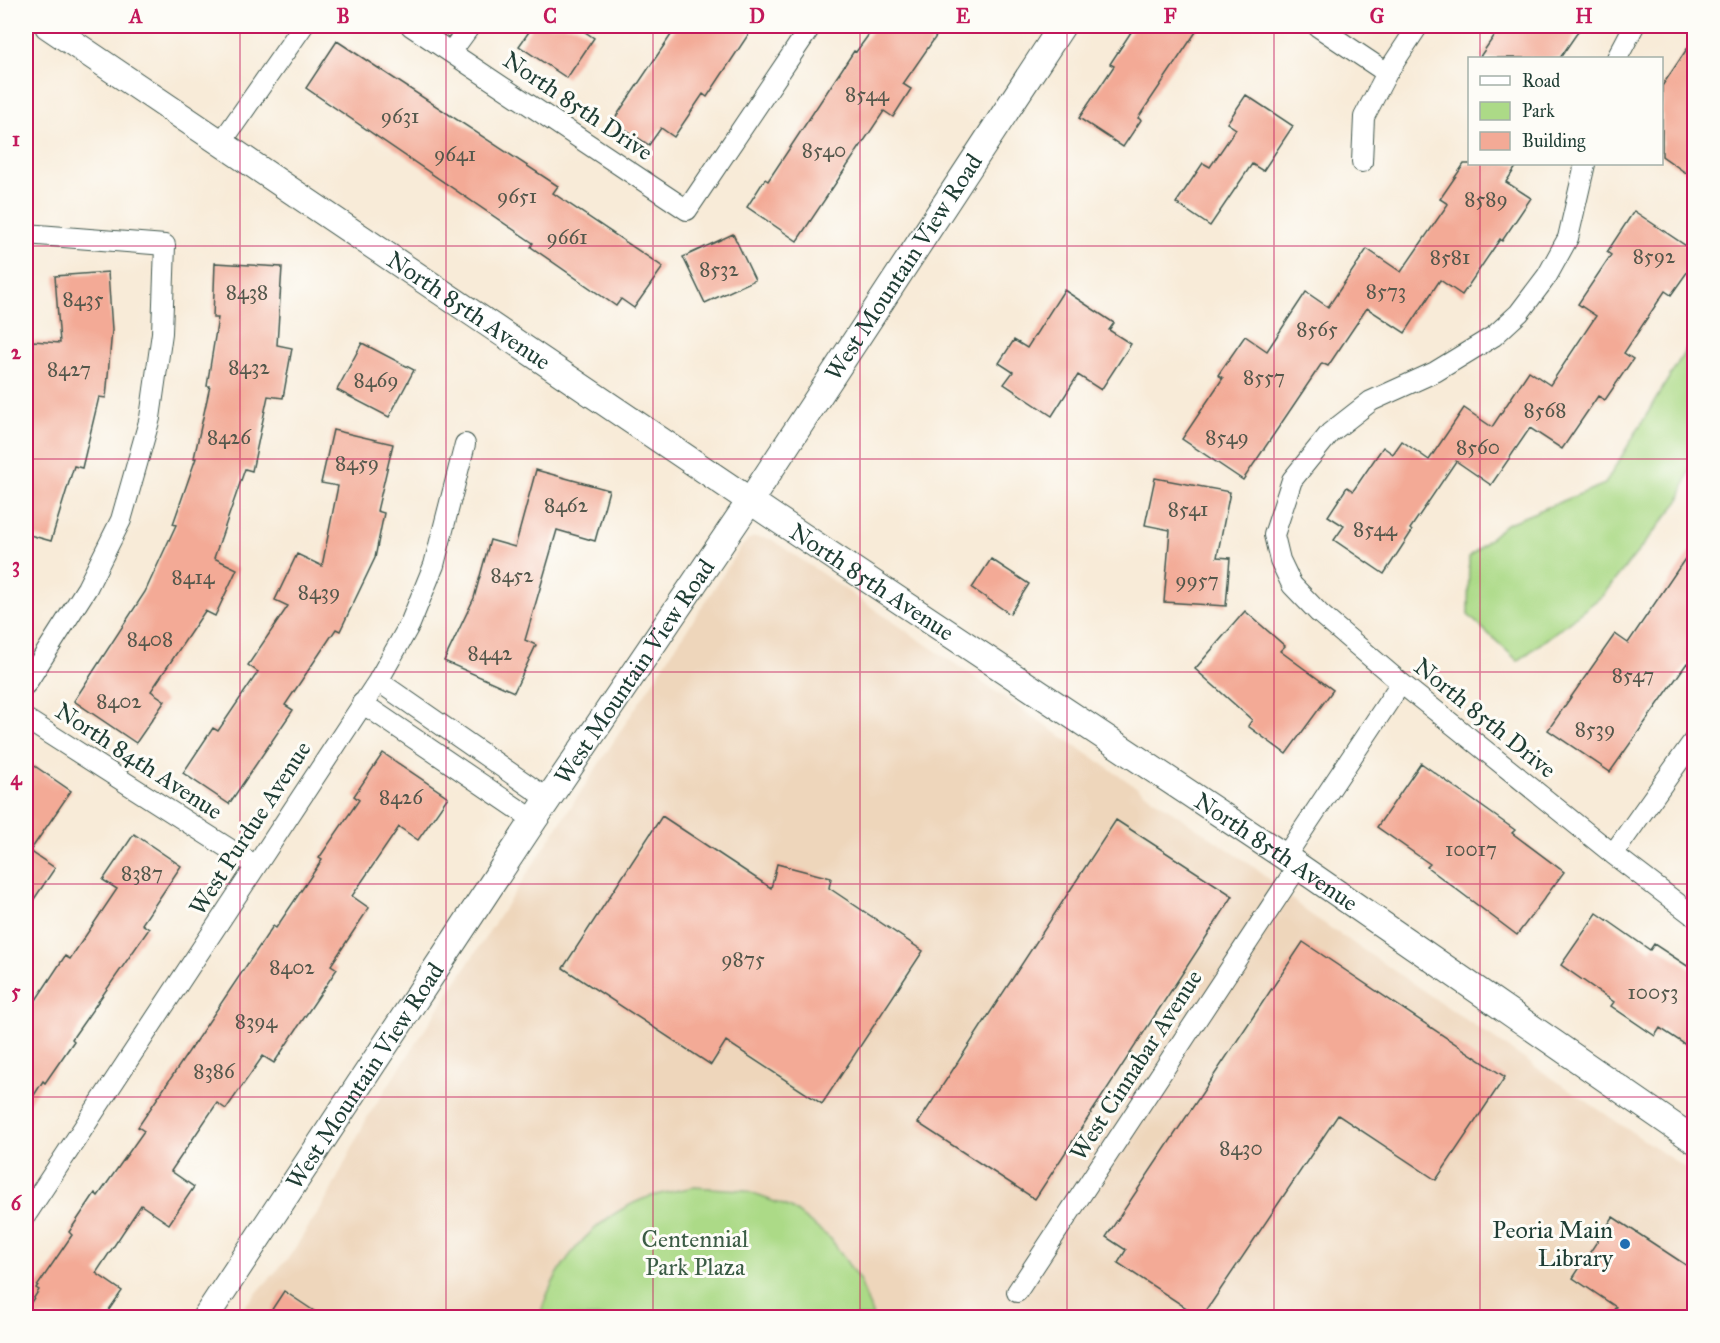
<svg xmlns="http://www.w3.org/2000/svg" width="1720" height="1343" viewBox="0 0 1720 1343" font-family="'IM FELL Great Primer',serif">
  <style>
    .built { fill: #eed6bb }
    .green { fill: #acda87; stroke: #668c5e; stroke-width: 1.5 }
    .building { fill: #f3aa96 }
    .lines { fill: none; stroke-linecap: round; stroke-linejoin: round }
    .minor-casing { stroke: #40574d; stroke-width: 22 }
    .tertiary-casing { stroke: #40574d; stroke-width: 28 }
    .minor { stroke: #fff; stroke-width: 20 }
    .tertiary { stroke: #fff; stroke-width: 26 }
    .grid { fill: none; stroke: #c2185b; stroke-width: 1.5; stroke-opacity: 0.55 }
    .poi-dot { fill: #1f6fb2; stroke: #fdfcf7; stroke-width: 2 }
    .labels { text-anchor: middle; stroke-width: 6; stroke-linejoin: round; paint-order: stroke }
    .number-label { font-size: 21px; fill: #54584c }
    .street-label { font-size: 24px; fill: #1f3d34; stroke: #fdfcf7 }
    .poi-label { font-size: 24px; fill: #1f3d34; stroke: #fdfcf7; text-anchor: end }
    .park-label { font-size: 24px; fill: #3b5c45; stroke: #fdfcf7 }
    .neatline { fill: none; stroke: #c2185b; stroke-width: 2 }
    .grid-label { font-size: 20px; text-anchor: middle; font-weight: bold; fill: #c2185b }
  </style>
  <rect width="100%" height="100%" fill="#fdfcf7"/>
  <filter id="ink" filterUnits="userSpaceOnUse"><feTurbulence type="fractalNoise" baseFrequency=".0167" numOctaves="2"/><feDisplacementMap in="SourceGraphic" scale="12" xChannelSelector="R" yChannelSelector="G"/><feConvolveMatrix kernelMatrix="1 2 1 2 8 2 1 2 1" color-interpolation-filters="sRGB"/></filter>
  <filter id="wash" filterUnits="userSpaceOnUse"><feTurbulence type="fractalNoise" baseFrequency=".008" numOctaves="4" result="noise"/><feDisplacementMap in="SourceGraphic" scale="24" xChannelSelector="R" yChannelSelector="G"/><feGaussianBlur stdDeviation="1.35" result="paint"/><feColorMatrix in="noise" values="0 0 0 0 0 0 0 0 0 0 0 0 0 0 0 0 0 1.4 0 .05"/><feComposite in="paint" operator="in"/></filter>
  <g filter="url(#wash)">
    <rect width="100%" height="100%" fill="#f8ebd8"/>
    <path class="built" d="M754 537 771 539 1254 867 1307 912 1694 1174V1317L234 1318 289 1257 328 1197 367 1118 741 547 748 540Z"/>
    <path class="green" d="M1694 336V457L1679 501 1602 596 1518 661 1468 615 1469 557 1506 524 1605 484Z
      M693 1187 743 1190 791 1208 831 1239 860 1281 873 1317H540C553 1265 593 1219 643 1199 658 1193 677 1191 693 1187Z"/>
    <g id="blocks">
      <path class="building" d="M533 26H576L594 38 567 78 519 46Z
        M677 26H754L707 97 703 94 674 137 661 128 649 145 613 121Z
        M875 26H924L937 35 903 84 911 89 893 117 884 111 797 241 747 207 765 179 768 181 854 51 856 52Z
        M1135 26H1200L1138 118 1141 120 1123 147 1079 118 1114 66 1110 64Z
        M1501 26H1582L1560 58H1479Z
        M1695 37V160L1686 173 1662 156V86Z
        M337 41 558 186 553 193 663 267 634 308 621 299 616 306 531 247 533 243 306 88Z
        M1246 95 1293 126 1263 171 1252 164 1210 226 1176 203 1203 163 1210 167 1236 129 1227 123Z
        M1464 164H1518L1506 182 1531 198 1502 241 1500 239 1462 295 1440 280 1405 333 1367 308 1328 366 1322 363 1243 480 1182 439 1223 378 1218 375 1245 336 1267 351 1306 292 1328 307 1367 249 1401 272 1448 204 1440 199Z
        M1634 211 1695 252V261L1671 295 1665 291 1624 353 1633 359 1605 400 1598 396 1562 449 1530 428 1491 485 1456 461 1410 529 1412 531 1384 574 1334 540 1344 526 1328 516 1347 487 1353 491 1383 447 1393 454 1402 441 1429 460 1464 408 1492 427 1529 371 1550 385 1596 316 1578 304 1611 255 1607 252Z
        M733 234 755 280 705 303 683 257Z
        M215 263 282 267 277 345 292 348 283 398 268 396 252 471 245 469 214 558 237 569 215 616 205 611 151 691 165 701 136 743 74 701 145 592 176 525 173 524 196 458H194L210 386H207L218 318H213Z
        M108 272 112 330 106 398 99 397 82 468 74 466 51 541 26 534V407H27L33 341 60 343 55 276Z
        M1064 290 1114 323 1109 330 1131 344 1101 390 1078 375 1052 416 1004 384 1013 372 999 363 1014 340 1027 348Z
        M362 343 414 370 389 417 337 390Z
        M333 430 393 444 377 511 384 513 375 558 340 631 336 629 285 705 293 710 229 804 183 773 213 728 218 731 258 672 248 665 288 606 275 600 297 554 322 566 338 486 321 483Z
        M536 470 609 490 595 541 557 530 525 640 536 645 514 692 444 661 474 598 490 540 515 547Z
        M1155 478 1230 492 1217 557 1230 558 1226 606 1164 602 1170 530 1145 525Z
        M1695 544V668L1687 663 1610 772 1548 730 1615 634 1628 643Z
        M991 559 1029 584 1010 614 972 588Z
        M1245 611 1285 646 1280 651 1333 690 1286 754 1248 726 1252 720 1195 669Z
        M383 753 448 797 418 840 399 827 352 896 369 908 331 965 337 969 302 1021 274 1063 263 1056 226 1109 217 1103 171 1171 194 1187 169 1224 141 1205 96 1273 122 1291 104 1317H26V1310L39 1290 36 1288 72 1235 69 1232 95 1193 98 1196 144 1131 138 1127 273 926 276 928 322 860 319 858 359 800 354 796Z
        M26 760 71 791 30 851 55 868 26 911Z
        M1421 763 1515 830 1512 833 1564 872 1517 935 1427 867 1430 864 1377 827Z
        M662 816 771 888 777 864 831 878 829 888 923 951 822 1104 726 1041 711 1065 563 968Z
        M1116 820 1233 896 1035 1199 918 1123Z
        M134 834 181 866 142 924 149 929 72 1039 74 1041 45 1083 43 1081 26 1108V1015L65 956 70 959 117 889 103 880Z
        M1597 913 1650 950 1654 944 1695 971V1051L1660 1028 1655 1036 1611 1006 1614 1002 1561 965Z
        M1303 942 1505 1077 1436 1180 1338 1115 1202 1317H1200L1118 1263 1126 1250 1106 1237Z
        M1613 1217 1695 1271V1317H1608L1616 1307 1573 1278Z
        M284 1291 323 1317H267Z"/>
    </g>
  </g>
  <g filter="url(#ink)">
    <use href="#blocks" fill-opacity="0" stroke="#40574d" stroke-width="1.5"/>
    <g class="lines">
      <defs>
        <path id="minor" d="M411 26 687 210 811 26
          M1317 26 1387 73
          M451 52 470 26
          M1617 58 1634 26
          M221 143 303 26
          M1362 162 1364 117 1387 73 1418 26
          M1585 164 1568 238 1547 276 1519 313 1494 336 1435 372 1371 401 1330 433 1292 480 1274 535 1280 560 1292 585 1319 613 1401 683 1487 752 1613 854 1694 916
          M26 234 165 245 162 333 150 418 121 520 87 588 26 684
          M378 681 548 799
          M362 703 534 820
          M26 719 256 866
          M1613 854 1694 740
          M1285 857 1401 683
          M26 1215 378 681 410 624 434 565 465 444
          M1017 1292 1298 866"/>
        <g id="tertiary">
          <path id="s1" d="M48 26 774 517 1285 857 1694 1140"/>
          <path id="s2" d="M205 1318 534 820 750 501 1062 26"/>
        </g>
      </defs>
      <use href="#minor" class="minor-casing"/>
      <use href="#tertiary" class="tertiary-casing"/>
      <use href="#minor" class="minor"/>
      <use href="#tertiary" class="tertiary"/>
    </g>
  </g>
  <path class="grid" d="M240 26V1318M446 26V1318M653 26V1318M860 26V1318M1067 26V1318M1274 26V1318M1480 26V58M1480 164V1318M26 246H1694M26 459H1694M26 672H1694M26 884H1694M26 1097H1694"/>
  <circle class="poi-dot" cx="1625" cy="1244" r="6"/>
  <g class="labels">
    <g class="number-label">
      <text x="867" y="101">8544</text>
      <text x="400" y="123">9631</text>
      <text x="824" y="157">8540</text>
      <text x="455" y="161">9641</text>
      <text x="517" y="203">9651</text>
      <text x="1486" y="206">8589</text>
      <text x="567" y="244">9661</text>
      <text x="1654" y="263">8592</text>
      <text x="1450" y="264">8581</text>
      <text x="719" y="276">8532</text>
      <text x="1386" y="298">8573</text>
      <text x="247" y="299">8438</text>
      <text x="83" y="306">8435</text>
      <text x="1317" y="336">8565</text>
      <text x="249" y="374">8432</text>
      <text x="69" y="376">8427</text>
      <text x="1264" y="384">8557</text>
      <text x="376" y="387">8469</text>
      <text x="1545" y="417">8568</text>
      <text x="229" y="444">8426</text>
      <text x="1227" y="444">8549</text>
      <text x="1478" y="454">8560</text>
      <text x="357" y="470">8459</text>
      <text x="566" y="512">8462</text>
      <text x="1188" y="516">8541</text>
      <text x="1375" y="536">8544</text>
      <text x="512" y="582">8452</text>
      <text x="193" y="584">8414</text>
      <text x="1197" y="587">9957</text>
      <text x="319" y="599">8439</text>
      <text x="150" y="646">8408</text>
      <text x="490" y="660">8442</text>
      <text x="1633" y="682">8547</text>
      <text x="119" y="708">8402</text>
      <text x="1595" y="736">8539</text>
      <text x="401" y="804">8426</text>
      <text x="1471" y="856">10017</text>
      <text x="142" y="880">8387</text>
      <text x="743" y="966">9875</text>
      <text x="292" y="974">8402</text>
      <text x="1653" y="999">10053</text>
      <text x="256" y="1028">8394</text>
      <text x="214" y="1078">8386</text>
      <text x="1241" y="1155">8430</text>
    </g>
    <g class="street-label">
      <text transform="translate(578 106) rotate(34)" y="8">North 85th Drive</text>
      <text dy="8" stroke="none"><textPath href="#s2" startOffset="1262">West Mountain View Road</textPath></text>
      <text dy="8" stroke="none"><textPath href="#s1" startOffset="508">North 85th Avenue</textPath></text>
      <text dy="8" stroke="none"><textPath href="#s1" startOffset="994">North 85th Avenue</textPath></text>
      <text dy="8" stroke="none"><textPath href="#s2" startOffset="776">West Mountain View Road</textPath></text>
      <text transform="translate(1485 718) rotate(39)" y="8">North 85th Drive</text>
      <text transform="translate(139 761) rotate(33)" y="8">North 84th Avenue</text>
      <text transform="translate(250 828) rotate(-57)" y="8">West Purdue Avenue</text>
      <text dy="8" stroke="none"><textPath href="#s1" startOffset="1480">North 85th Avenue</textPath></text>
      <text transform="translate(1136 1065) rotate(-57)" y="8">West Cinnabar Avenue</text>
      <text dy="8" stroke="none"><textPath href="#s2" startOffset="290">West Mountain View Road</textPath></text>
    </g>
    <g class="poi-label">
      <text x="1613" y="1238">Peoria Main<tspan x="1613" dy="28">Library</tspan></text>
    </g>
    <g class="park-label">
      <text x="695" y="1247">Centennial<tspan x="695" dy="28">Park Plaza</tspan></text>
    </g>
  </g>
  <rect width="1720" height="1343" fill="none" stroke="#fdfcf7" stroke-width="66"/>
  <rect x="1468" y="57" width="195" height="108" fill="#fdfcf7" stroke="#a4b0a9" stroke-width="1.5"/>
  <rect x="1480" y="76" width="30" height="9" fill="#ffffff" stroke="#a4b0a9" stroke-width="1.5"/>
  <text x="1522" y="87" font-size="18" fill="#1f3d34">Road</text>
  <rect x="1480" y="102" width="30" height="18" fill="#acda87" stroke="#a4b0a9" stroke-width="1.5"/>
  <text x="1522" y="117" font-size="18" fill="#1f3d34">Park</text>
  <rect x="1480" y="132" width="30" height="18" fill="#f3aa96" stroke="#a4b0a9" stroke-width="1.5"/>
  <text x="1522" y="147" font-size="18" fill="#1f3d34">Building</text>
  <rect x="33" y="33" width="1654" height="1277" class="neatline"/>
  <g class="grid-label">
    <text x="136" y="23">A</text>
    <text x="343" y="23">B</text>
    <text x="550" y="23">C</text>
    <text x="757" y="23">D</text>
    <text x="963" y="23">E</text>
    <text x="1170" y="23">F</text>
    <text x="1377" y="23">G</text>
    <text x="1584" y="23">H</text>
    <text x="16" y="146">1</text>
    <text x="16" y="359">2</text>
    <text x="16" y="572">3</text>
    <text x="16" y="785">4</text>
    <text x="16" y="998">5</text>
    <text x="16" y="1210">6</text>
  </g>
</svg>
